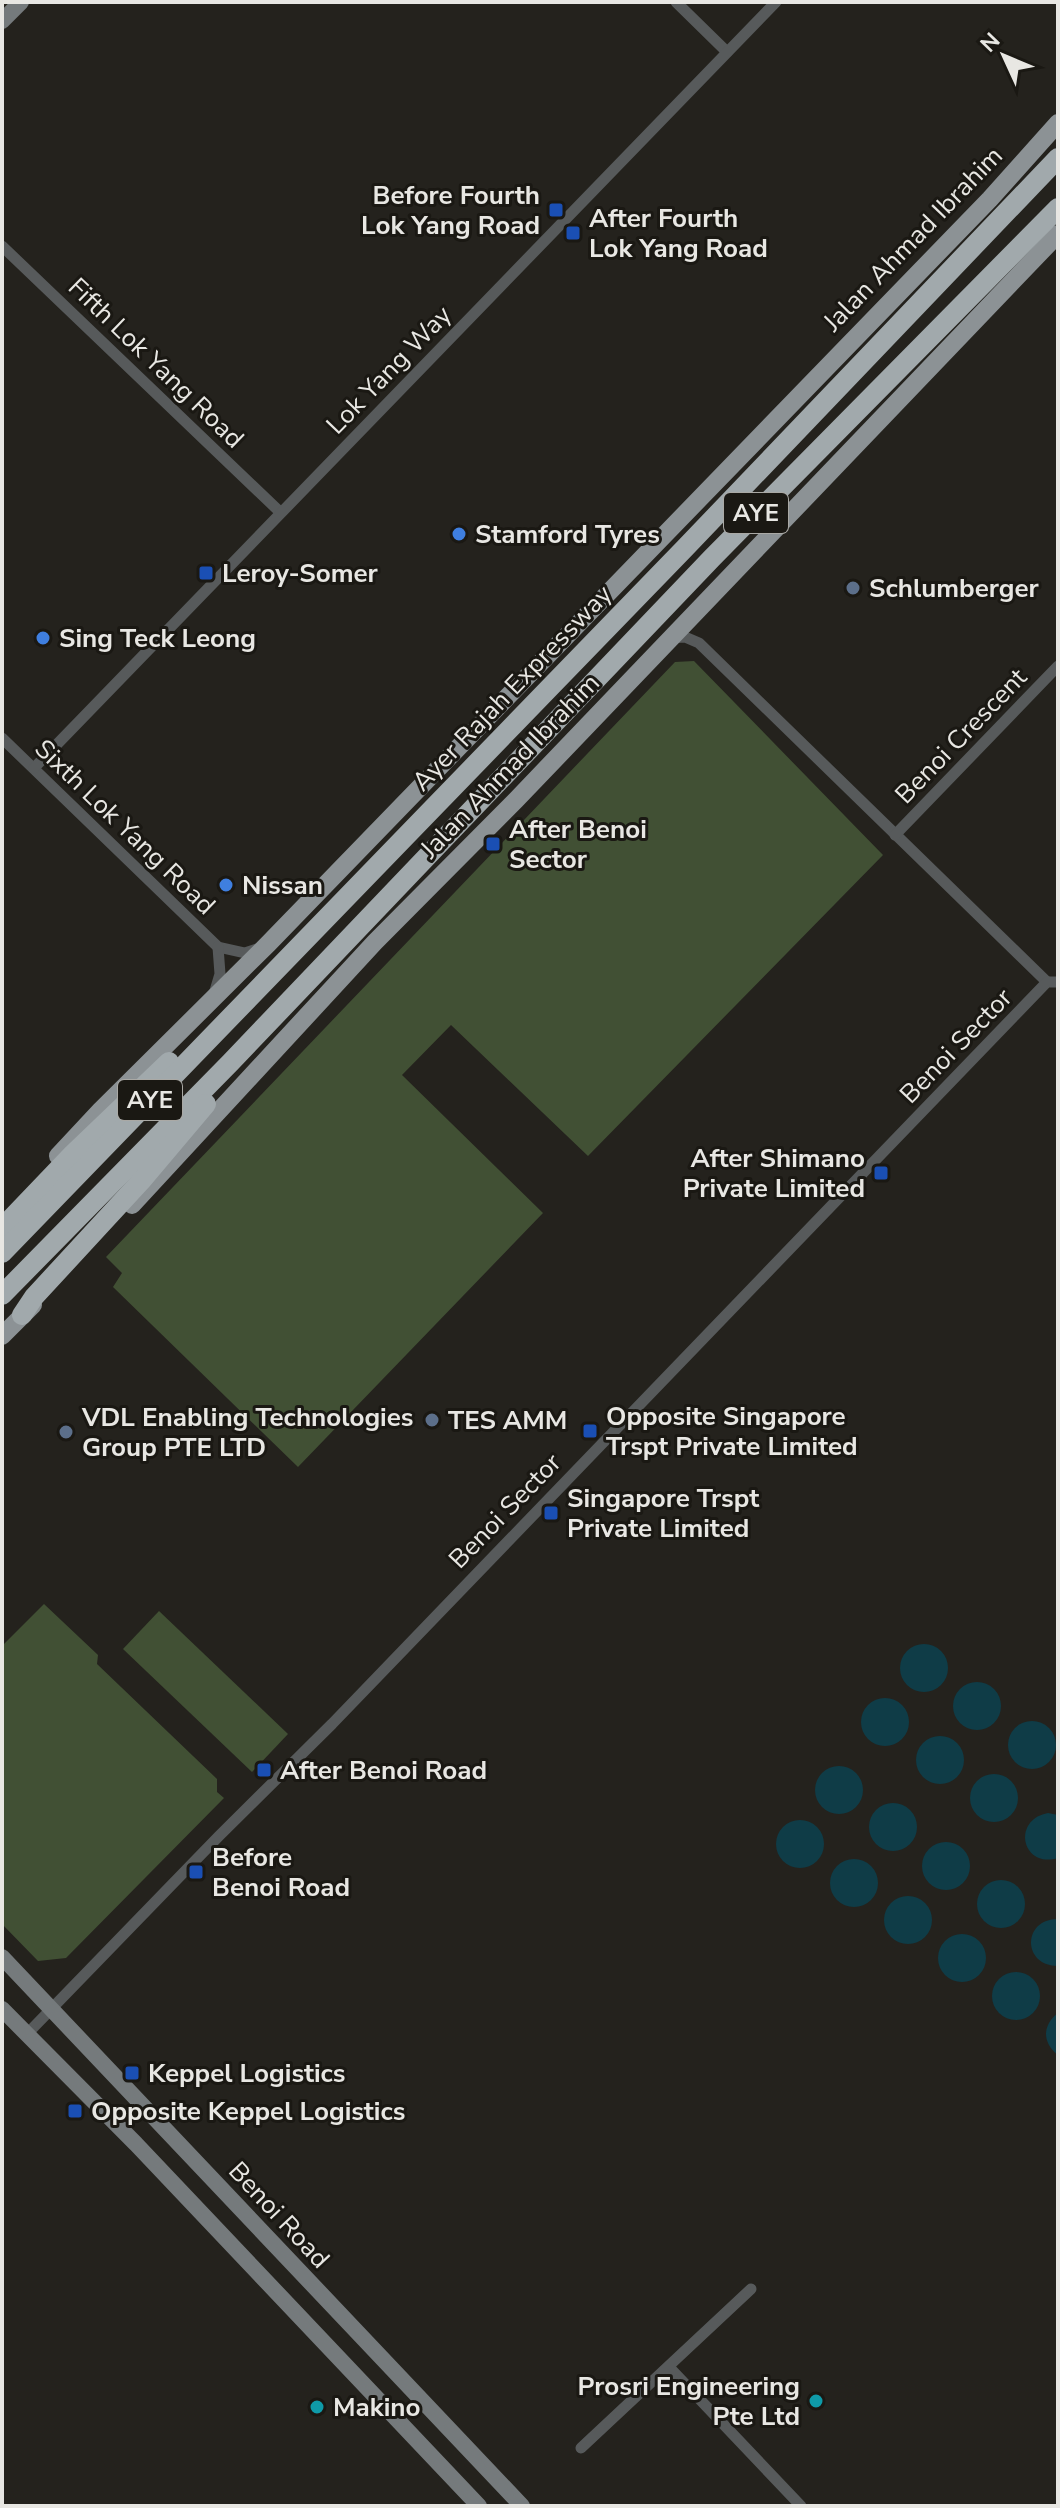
<svg xmlns="http://www.w3.org/2000/svg" width="1060" height="2508" viewBox="0 0 1060 2508" font-family="'Nunito Sans',sans-serif">
<rect width="100%" height="100%" fill="#24221d"/>
<g fill="#415034">
<polygon points="694,661 883,855 588,1156 451,1025 402,1075 543,1213 298,1467 113,1287 122,1273 106,1257 675,662"/>
<polygon points="44,1604 98,1655 97,1664 217,1779 217,1792 224,1798 66,1958 38,1961 2,1924 2,1646"/>
<polygon points="159,1611 288,1734 252,1772 123,1649"/>
</g>
<g fill="#0f3c47">
<circle cx="924" cy="1668" r="24"/>
<circle cx="977" cy="1706" r="24"/>
<circle cx="885" cy="1722" r="24"/>
<circle cx="1032" cy="1745" r="24"/>
<circle cx="940" cy="1760" r="24"/>
<circle cx="839" cy="1790" r="24"/>
<circle cx="994" cy="1798" r="24"/>
<circle cx="893" cy="1827" r="24"/>
<path d="M 1048,1813 L 1058,1815 L 1058,1858 C 1022,1869 1011,1820 1048,1813 Z"/>
<circle cx="800" cy="1844" r="24"/>
<circle cx="946" cy="1866" r="24"/>
<circle cx="854" cy="1883" r="24"/>
<circle cx="1001" cy="1904" r="24"/>
<circle cx="908" cy="1920" r="24"/>
<path d="M 1058,1919 L 1058,1966 C 1022,1966 1022,1919 1058,1919 Z"/>
<circle cx="962" cy="1958" r="24"/>
<circle cx="1016" cy="1996" r="24"/>
<path d="M 1058,2013 L 1058,2055 C 1042,2043 1042,2025 1058,2013 Z"/>
</g>
<g fill="none" stroke-linecap="round" stroke-linejoin="round">
<g stroke="#575a5b" stroke-width="11">
<polyline points="676,2 727,52"/>
<polyline points="2,246 280,512"/>
<polyline points="669,638 685,637 699,643 1047,982"/>
<polyline points="2,738 218,947 245,953 260,948"/>
<polyline points="34,768 776,2"/>
<polyline points="895,835 1058,666"/>
<polyline points="214,994 220,974 218,947"/>
<polyline points="27,2034 219,1836 332,1724 1047,982 1058,982"/>
<polyline points="669,2367 801,2506"/>
<polyline points="581,2448 751,2289"/>
</g>
<g stroke="#757a7c" stroke-width="16">
<polyline points="2,21 21,2"/>
<polyline points="2,1957 522,2506"/>
<polyline points="2,2009 136,2144 479,2506"/>
</g>
<g stroke="#8c9295" stroke-width="18">
<polyline points="58,1156 100,1111 268,944 990,199 1058,123"/>
<polyline points="132,1205 375,942 516,800 1058,234"/>
<polyline points="2,1336 33,1305"/>
</g>
<g stroke="#a1a9ac" stroke-width="20">
<polyline points="2,1228 73,1154 169,1062"/>
<polyline points="2,1253 685,548 1058,158"/>
<polyline points="2,1295 230,1063 712,558 1058,208"/>
<polyline points="22,1315 34,1297 141,1181 206,1104"/>
</g>
</g>
<g fill="#1a4fb4" stroke="#1a1813" stroke-width="3">
<rect x="548" y="202" width="16" height="16" rx="4"/>
<rect x="565" y="225" width="16" height="16" rx="4"/>
<rect x="198" y="565" width="16" height="16" rx="4"/>
<rect x="485" y="836" width="16" height="16" rx="4"/>
<rect x="873" y="1165" width="16" height="16" rx="4"/>
<rect x="582" y="1423" width="16" height="16" rx="4"/>
<rect x="543" y="1505" width="16" height="16" rx="4"/>
<rect x="256" y="1762" width="16" height="16" rx="4"/>
<rect x="188" y="1864" width="16" height="16" rx="4"/>
<rect x="124" y="2065" width="16" height="16" rx="4"/>
<rect x="67" y="2103" width="16" height="16" rx="4"/>
</g>
<g fill="#3f7fe0" stroke="#1a1813" stroke-width="3">
<circle cx="459" cy="534" r="8"/>
<circle cx="43" cy="638" r="8"/>
<circle cx="226" cy="885" r="8"/>
</g>
<g fill="#5c6f8a" stroke="#1a1813" stroke-width="3">
<circle cx="853" cy="588" r="8"/>
<circle cx="432" cy="1420" r="8"/>
<circle cx="66" cy="1432" r="8"/>
</g>
<g fill="#0f9aa8" stroke="#1a1813" stroke-width="3">
<circle cx="816" cy="2401" r="8"/>
<circle cx="317" cy="2407" r="8"/>
</g>
<g text-anchor="middle" dominant-baseline="central" stroke-width="6" stroke-linejoin="round" paint-order="stroke">
<g fill="#1a1813" stroke="#aaa9a5" stroke-width="2">
<rect x="724" y="493" width="64" height="40" rx="6"/>
<rect x="118" y="1080" width="64" height="40" rx="6"/>
</g>
<g font-size="24" font-weight="bold" fill="#e8e7e3">
<text x="756" y="513">AYE</text>
<text x="150" y="1100">AYE</text>
</g>
<g font-size="26" font-weight="bold" fill="#e8e7e3" stroke="#1a1813" text-anchor="start">
<text x="540" y="195" text-anchor="end">Before Fourth<tspan x="540" dy="30">Lok Yang Road</tspan></text>
<text x="589" y="218">After Fourth<tspan x="589" dy="30">Lok Yang Road</tspan></text>
<text x="475" y="534">Stamford Tyres</text>
<text x="222" y="573">Leroy-Somer</text>
<text x="869" y="588">Schlumberger</text>
<text x="59" y="638">Sing Teck Leong</text>
<text x="509" y="829">After Benoi<tspan x="509" dy="30">Sector</tspan></text>
<text x="242" y="885">Nissan</text>
<text x="865" y="1158" text-anchor="end">After Shimano<tspan x="865" dy="30">Private Limited</tspan></text>
<text x="606" y="1416">Opposite Singapore<tspan x="606" dy="30">Trspt Private Limited</tspan></text>
<text x="82" y="1417">VDL Enabling Technologies<tspan x="82" dy="30">Group PTE LTD</tspan></text>
<text x="448" y="1420">TES AMM</text>
<text x="567" y="1498">Singapore Trspt<tspan x="567" dy="30">Private Limited</tspan></text>
<text x="280" y="1770">After Benoi Road</text>
<text x="212" y="1857">Before<tspan x="212" dy="30">Benoi Road</tspan></text>
<text x="148" y="2073">Keppel Logistics</text>
<text x="91" y="2111">Opposite Keppel Logistics</text>
<text x="800" y="2386" text-anchor="end">Prosri Engineering<tspan x="800" dy="30">Pte Ltd</tspan></text>
<text x="333" y="2407">Makino</text>
</g>
<g font-size="26" fill="#e8e7e3" stroke="#1a1813">
<text transform="translate(913 239) rotate(-46)">Jalan Ahmad Ibrahim</text>
<text transform="translate(156 363) rotate(44)">Fifth Lok Yang Road</text>
<text transform="translate(389 370) rotate(-46)">Lok Yang Way</text>
<text transform="translate(512 688) rotate(-46)">Ayer Rajah Expressway</text>
<text transform="translate(961 736) rotate(-46)">Benoi Crescent</text>
<text transform="translate(510 766) rotate(-46)">Jalan Ahmad Ibrahim</text>
<text transform="translate(125 827) rotate(44)">Sixth Lok Yang Road</text>
<text transform="translate(956 1046) rotate(-46)">Benoi Sector</text>
<text transform="translate(505 1511) rotate(-46)">Benoi Sector</text>
<text transform="translate(279 2215) rotate(47)">Benoi Road</text>
</g>
</g>
<rect width="1060" height="2508" fill="none" stroke="#e8e7e3" stroke-width="8"/>
<g transform="translate(1004 56) rotate(314)" stroke="#1a1813" stroke-width="6" paint-order="stroke">
<path d="M0-6L14 30L0 20L-14 30Z" fill="#e8e7e3"/>
<text y="-12" font-size="22" font-weight="bold" text-anchor="middle" fill="#e8e7e3">N</text>
</g>
</svg>
